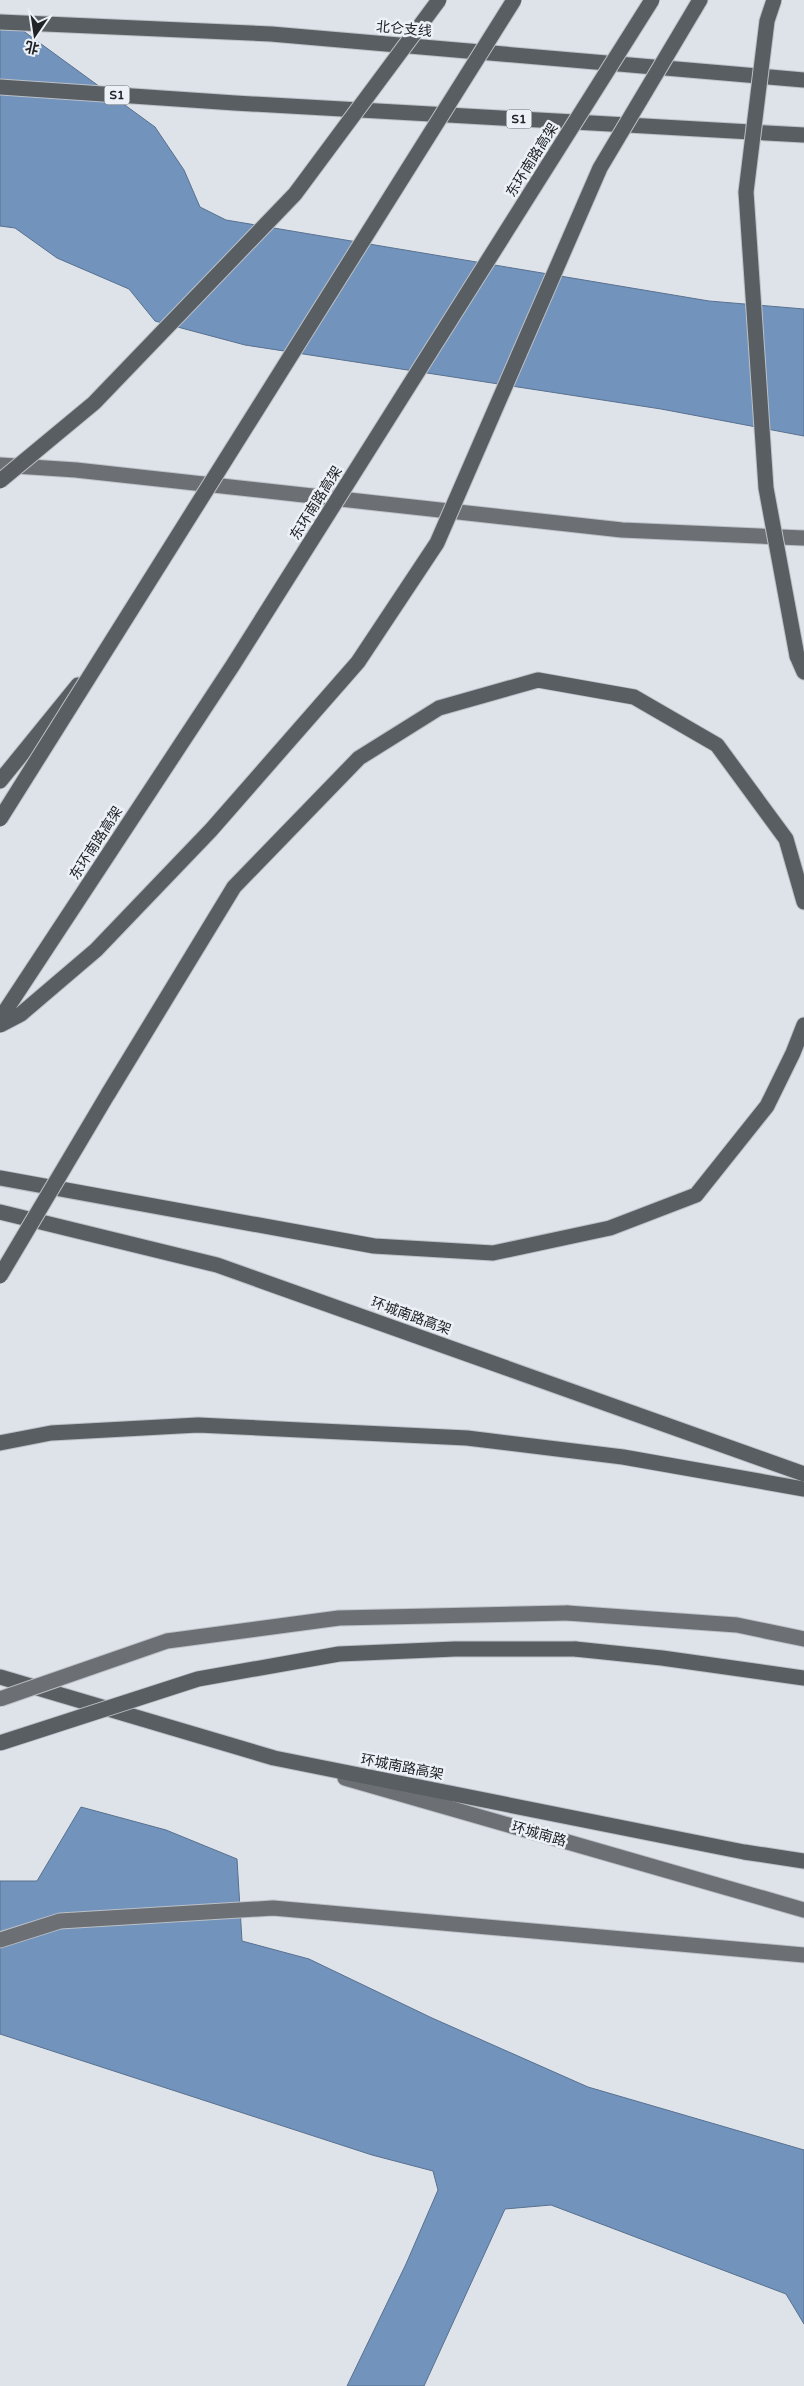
<svg xmlns="http://www.w3.org/2000/svg" width="804" height="2386" viewBox="0 0 804 2386" font-family="'Varela Round','Noto Sans SC',sans-serif">
<rect width="100%" height="100%" fill="#dee3ea"/>
<g fill="#7193bc" stroke="#59718f">
<polygon points="0,14 155,127 184,170 200,207 226,220 709,301 804,309 804,436 661,409 245,345 155,321 129,289 57,258 15,228 0,226"/>
<polygon points="81,1807 166,1830 237,1859 242,1941 309,1959 432,2018 588,2087 804,2150 804,2324 786,2294 551,2205 505,2209 424,2386 347,2386 406,2264 438,2190 433,2171 372,2155 0,2034 0,1881 37,1881"/>
</g>
<g fill="none" stroke-linecap="round" stroke-linejoin="round">
<defs>
<g id="major">
<polyline points="0,465 76,470 622,530 804,538"/>
<polyline points="567,1613 737,1625 804,1639"/>
<polyline points="345,1778 804,1910"/>
<polyline points="0,1940 60,1921 273,1908 804,1955"/>
</g>
<g id="highway">
<polyline points="694,10 700,0"/>
<polyline points="0,22 271,34 804,80"/>
<polyline points="0,87 235,103 804,135"/>
<polyline points="797,656 804,672"/>
<polyline points="0,781 78,685"/>
<polyline points="108,1094 234,887 359,758 439,708 538,680 634,697 717,745 786,839 804,902"/>
<polyline points="0,1178 374,1246 493,1253 610,1228 696,1195 767,1106 793,1053 804,1025"/>
<polyline points="0,1212 217,1265 804,1474"/>
<polyline points="0,1443 51,1433 198,1425 467,1438 623,1457 804,1489"/>
<polyline points="575,1649 662,1658 804,1678"/>
<polyline points="0,1677 274,1758 744,1852 804,1861"/>
</g>
</defs>
<use href="#major" stroke="#bcc0c7" stroke-width="17"/>
<use href="#highway" stroke="#bcc0c7" stroke-width="17"/>
<use href="#major" stroke="#6c7075" stroke-width="15"/>
<use href="#highway" stroke="#595e63" stroke-width="15"/>
<defs>
<polyline id="major-bridge" points="0,1699 167,1641 339,1618 567,1613"/>
<g id="highway-bridge">
<polyline points="774,0 767,21 746,192 766,488 797,656"/>
<polyline points="0,481 94,403 295,194 439,0"/>
<polyline points="0,819 514,0"/>
<polyline points="0,1019 233,665 652,0"/>
<polyline points="0,1025 21,1014 96,950 211,830 358,662 437,543 600,168 694,10"/>
<polyline points="0,1276 108,1094"/>
<polyline points="0,1743 198,1679 339,1654 455,1649 575,1649"/>
</g>
</defs>
<use href="#major-bridge" stroke="#bcc0c7" stroke-width="17" stroke-linecap="butt"/>
<use href="#highway-bridge" stroke="#bcc0c7" stroke-width="17" stroke-linecap="butt"/>
<use href="#major-bridge" stroke="#6c7075" stroke-width="15"/>
<use href="#highway-bridge" stroke="#595e63" stroke-width="15"/>
</g>
<g text-anchor="middle" dominant-baseline="central" stroke-width="5" stroke-linejoin="round" paint-order="stroke">
<g fill="#ebf1f7" stroke="#5e6165" stroke-width="1">
<rect x="104.5" y="85.5" width="25" height="19" rx="4"/>
<rect x="506.5" y="109.5" width="25" height="19" rx="4"/>
</g>
<g font-size="12" font-weight="bold" fill="#212326">
<text x="117" y="95">S1</text>
<text x="519" y="119">S1</text>
</g>
<g font-size="14" fill="#212326" stroke="#ebf1f7">
<text transform="translate(404 29) rotate(5)">北仑支线</text>
<text transform="translate(532 160) rotate(-58)">东环南路高架</text>
<text transform="translate(316 503) rotate(-58)">东环南路高架</text>
<text transform="translate(96 843) rotate(-57)">东环南路高架</text>
<text transform="translate(411 1316) rotate(20)">环城南路高架</text>
<text transform="translate(402 1767) rotate(11)">环城南路高架</text>
<text transform="translate(539 1834) rotate(16)">环城南路</text>
</g>
</g>
<g transform="translate(35 35) rotate(193)" stroke="#ebf1f7" stroke-width="4" paint-order="stroke">
<path d="M0-4L9 19L0 12L-9 19Z" fill="#212326"/>
<text y="-8" font-size="14" font-weight="bold" text-anchor="middle" fill="#212326">北</text>
</g>
</svg>
